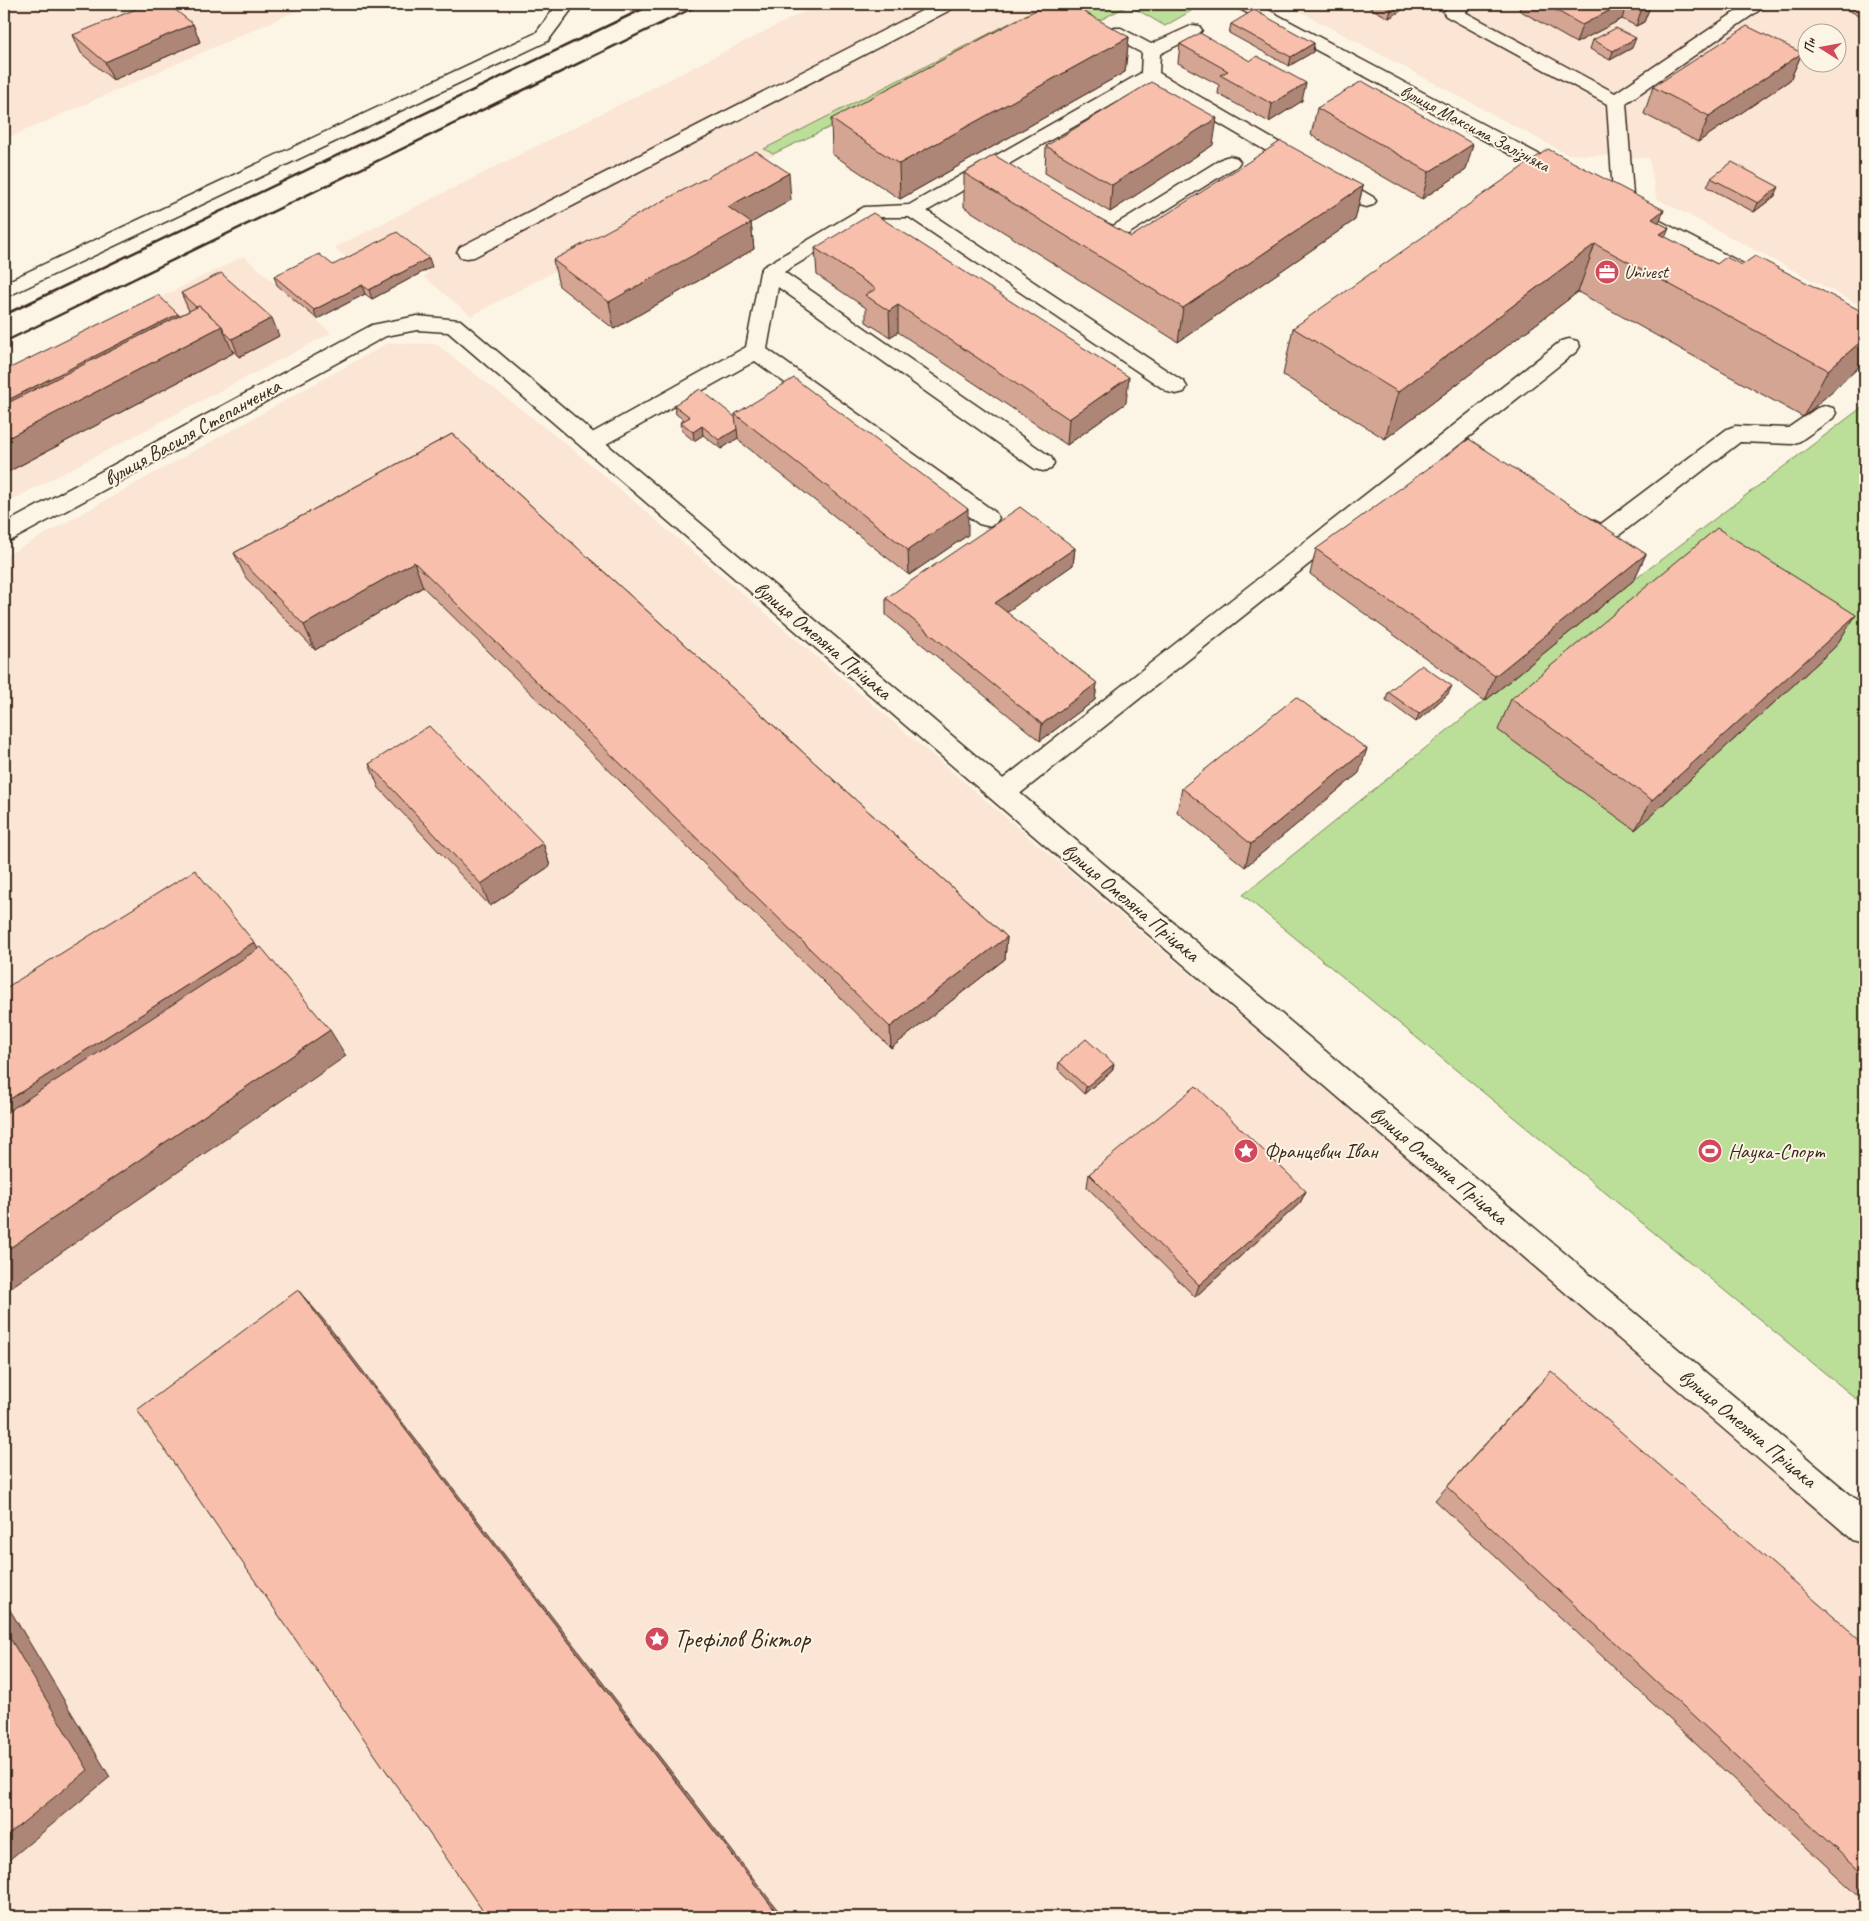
<svg xmlns="http://www.w3.org/2000/svg" width="1869" height="1921" viewBox="0 0 1869 1921" font-family="Caveat,sans-serif">
<rect width="100%" height="100%" fill="#fcf5e5"/>
<filter id="ink" filterUnits="userSpaceOnUse"><feTurbulence type="fractalNoise" baseFrequency=".02" numOctaves="2"/><feDisplacementMap in="SourceGraphic" scale="10" xChannelSelector="R" yChannelSelector="G"/><feConvolveMatrix kernelMatrix="1 2 1 2 8 2 1 2 1" color-interpolation-filters="sRGB"/></filter>
<g filter="url(#ink)">
<g fill="#fbe5d4" fill-rule="evenodd">
<polygon points="4,4 312,4 4,140"/>
<polygon points="819,4 1057,4 471,316 424,277 432,267 352,262 334,248"/>
<path d="M 1286,4 L 1865,4 L 1865,308 L 1656,198 L 1649,158 L 1567,154 ZM 1806,32 L 1836,32 L 1836,62 L 1806,62 Z"/>
<polygon points="244,256 331,333 4,504 4,375"/>
<polygon points="388,343 436,344 570,447 1865,1548 1865,1917 4,1917 4,557"/>
</g>
<g fill="#bbde98" stroke="#7b845b">
<polygon points="1047,4 1203,4 1165,26 1129,5 1085,28 1064,17 773,154 764,149"/>
<polygon points="1865,405 1865,1406 1243,895 1634,580"/>
</g>
<g fill="none" stroke-linecap="round" stroke-linejoin="round">
<defs>
<g id="lane">
<polygon points="554,4 572,4 571,10 548,41 4,298 4,283 536,33 553,10"/>
<polygon points="935,4 957,4 954,8 474,257 467,258 460,257 457,252 460,247"/>
<polygon points="1453,4 1475,4 1465,12 1615,93 1747,4 1768,4 1626,103 1634,208 1631,212 1624,214 1617,212 1614,208 1607,104 1446,16 1443,12"/>
<polygon points="1193,25 1199,26 1202,30 1199,34 1160,54 1159,73 1373,197 1376,201 1373,205 1366,207 1359,205 1150,83 927,211 1184,382 1187,387 1184,392 1176,394 1168,392 909,217 875,217 784,272 1051,457 1054,463 1051,469 1043,471 1035,469 778,287 767,349 995,512 999,518 995,524 987,526 979,524 755,361 599,448 591,451 583,448 580,443 583,438 746,347 760,272 763,267 864,207 909,205 1141,73 1142,53 1109,36 1106,32 1109,28 1121,28 1151,44"/>
<path d="M 1230,156 L 1237,158 L 1240,162 L 1237,166 L 1120,239 C 1107,243 1086,232 1079,221 L 1082,217 L 1089,215 L 1113,226 L 1223,158 Z"/>
<polygon points="1569,339 1577,341 1580,346 1577,351 1012,800 1003,803 994,800 990,793 994,786 1561,341"/>
<path d="M 1825,406 L 1833,408 L 1836,413 L 1833,418 L 1800,441 L 1792,444 L 1740,442 L 1610,542 C 1595,546 1575,534 1567,521 L 1571,515 L 1579,513 L 1601,524 L 1727,429 L 1735,426 L 1788,428 L 1817,408 Z"/>
</g>
<g id="street">
<polygon points="1235,4 1257,4 1574,173 1577,177 1574,181 1567,183 1560,181 1238,8"/>
<polygon points="1635,208 1761,273 1764,278 1761,283 1754,285 1747,283 1628,218 1625,214 1628,210"/>
</g>
<polygon id="secondary" points="417,316 460,320 1865,1507 1865,1544 1853,1540 448,332 417,330 386,336 12,540 4,542 4,524 372,325"/>
</defs>
<use href="#lane" stroke="#3b2a1e" stroke-width="3"/>
<use href="#street" stroke="#3b2a1e" stroke-width="3"/>
<use href="#secondary" stroke="#3b2a1e" stroke-width="3"/>
<use href="#lane" fill="#fcf5e5" fill-rule="evenodd"/>
<use href="#street" fill="#fcf5e5" fill-rule="evenodd"/>
<use href="#secondary" fill="#fcf5e5" fill-rule="evenodd"/>
<g stroke="#3b2a1e" stroke-width="2.5">
<polyline points="4,315 653,4"/>
<polyline points="4,342 701,4"/>
</g>
</g>
<g fill="#d5a594" stroke="#3b2a1e">
<polygon points="1363,4 1412,4 1389,18"/>
<polygon points="1521,4 1651,4 1644,22 1636,26 1622,19 1576,43 1519,10"/>
<polygon points="1834,4 1865,4 1865,18"/>
<polygon points="193,24 200,42 113,80 81,53 73,35"/>
<polygon points="1231,24 1314,43 1313,52 1289,66 1229,33"/>
<polygon points="1129,37 1125,72 900,199 832,154 831,119"/>
<polygon points="1593,40 1632,48 1610,60 1590,49"/>
<polygon points="1180,44 1302,101 1269,122 1218,94 1219,85 1178,63"/>
<polygon points="1802,53 1790,80 1698,142 1644,114 1653,87"/>
<polygon points="1317,108 1466,170 1422,199 1311,135"/>
<polygon points="1213,145 1110,212 1045,173 1046,146"/>
<polygon points="964,173 1131,237 1363,186 1355,220 1178,342 964,207"/>
<polygon points="1711,178 1775,196 1754,212 1707,187"/>
<polygon points="791,200 751,223 754,249 614,329 559,286 553,260"/>
<polygon points="1664,210 1659,223 1669,228 1665,237 1717,264 1742,265 1865,313 1865,354 1857,369 1803,417 1578,292 1385,439 1283,375 1293,328"/>
<polygon points="815,248 1126,403 1067,445 898,332 890,337 866,322 866,308 817,275"/>
<polygon points="432,267 372,299 365,294 317,319 277,285 274,276"/>
<polygon points="1865,275 1865,285 1861,283"/>
<polygon points="181,293 279,336 239,357 232,350 233,353 4,474 179,316 189,311"/>
<polygon points="674,405 735,417 735,414 968,535 909,575 738,440 738,438 721,449 703,435 694,441 682,431 681,422 684,420 676,414"/>
<polygon points="452,434 1007,937 1005,959 891,1048 423,587 315,650 246,578 234,553"/>
<polygon points="1075,548 1073,565 1006,612 1097,683 1095,700 1040,741 886,615 886,598"/>
<polygon points="1316,549 1646,554 1634,580 1485,701 1310,574"/>
<polygon points="1856,615 1835,647 1635,830 1498,730 1511,699"/>
<polygon points="1388,692 1448,694 1416,722 1386,700"/>
<polygon points="369,764 543,843 550,866 490,906 379,788"/>
<polygon points="1359,773 1245,867 1177,812 1182,788"/>
<polygon points="1059,1062 1114,1064 1112,1071 1084,1094 1058,1069"/>
<polygon points="1089,1174 1306,1191 1300,1203 1195,1297 1087,1187"/>
<polygon points="1537,1386 1865,1644 1865,1902 1435,1500"/>
</g>
<g fill="#ae8678" stroke="#3b2a1e">
<polygon points="1392,4 1412,4 1389,18"/>
<polygon points="1622,4 1627,4 1622,19 1576,43 1582,25"/>
<polygon points="1651,4 1644,22 1636,26 1642,8"/>
<polygon points="193,24 200,42 113,80 105,62"/>
<polygon points="1129,37 1125,72 900,199 899,164"/>
<polygon points="1636,38 1632,48 1610,60 1613,51"/>
<polygon points="1314,43 1313,52 1289,66 1291,57"/>
<polygon points="1802,53 1790,80 1698,142 1709,116"/>
<polygon points="1306,83 1302,101 1269,122 1272,104"/>
<polygon points="1217,118 1213,145 1110,212 1112,185"/>
<polygon points="1473,144 1466,170 1422,199 1429,172"/>
<polygon points="789,173 791,200 751,223 754,249 614,329 609,302 728,207"/>
<polygon points="1363,186 1355,220 1178,342 1183,308"/>
<polygon points="1779,187 1775,196 1754,212 1758,203"/>
<polygon points="1664,210 1645,257 1634,266 1652,219"/>
<polygon points="1669,228 1650,274 1660,234"/>
<polygon points="1595,244 1578,292 1385,439 1398,392"/>
<polygon points="429,258 432,267 372,299 369,290"/>
<polygon points="362,285 365,294 317,319 314,310"/>
<polygon points="898,305 898,332 890,337 889,311"/>
<polygon points="178,314 182,323 4,413 4,402"/>
<polygon points="272,318 279,336 239,357 232,339"/>
<polygon points="222,326 233,353 4,474 4,440"/>
<polygon points="1865,338 1865,354 1857,369 1803,417 1828,370"/>
<polygon points="1129,377 1126,403 1067,445 1069,419"/>
<polygon points="702,426 703,435 694,441 693,432"/>
<polygon points="737,429 738,438 721,449 719,440"/>
<polygon points="968,509 968,535 909,575 908,550"/>
<polygon points="1075,548 1073,565 994,621 995,603"/>
<polygon points="1646,554 1634,580 1485,701 1495,676"/>
<polygon points="414,562 423,587 315,650 304,625"/>
<polygon points="1856,615 1835,647 1635,830 1652,800"/>
<polygon points="1097,683 1095,700 1040,741 1042,724"/>
<polygon points="1452,686 1448,694 1416,722 1419,714"/>
<polygon points="1367,749 1359,773 1245,867 1251,844"/>
<polygon points="543,843 550,866 490,906 481,884"/>
<polygon points="1007,937 1005,959 891,1048 890,1027"/>
<polygon points="254,942 271,970 4,1145 4,1103"/>
<polygon points="330,1030 346,1056 4,1292 4,1252"/>
<polygon points="1114,1064 1112,1071 1084,1094 1086,1087"/>
<polygon points="1306,1191 1300,1203 1195,1297 1199,1285"/>
<polygon points="298,1290 323,1319 783,1917 780,1917"/>
<polygon points="4,1600 110,1777 4,1864"/>
</g>
<g fill="#f8c0ac" stroke="#3b2a1e">
<polygon points="148,4 168,4 193,24 105,62 73,35"/>
<polygon points="1047,4 1070,4 1129,37 899,164 831,119"/>
<polygon points="1545,4 1622,4 1582,25"/>
<polygon points="1634,4 1651,4 1642,8"/>
<polygon points="1254,10 1314,43 1291,57 1231,24"/>
<polygon points="1747,26 1802,53 1709,116 1653,87"/>
<polygon points="1616,28 1636,38 1613,51 1593,40"/>
<polygon points="1200,33 1250,61 1257,56 1306,83 1272,104 1220,75 1228,71 1180,44"/>
<polygon points="1362,81 1473,144 1429,172 1317,108"/>
<polygon points="1151,82 1217,118 1112,185 1046,146"/>
<polygon points="1281,141 1363,186 1183,308 964,173 994,155 1131,237"/>
<polygon points="1548,149 1664,210 1652,219 1669,228 1660,234 1717,264 1726,257 1742,265 1755,256 1865,313 1865,338 1828,370 1595,244 1398,392 1293,328"/>
<polygon points="756,151 789,173 728,207 751,223 609,302 553,260"/>
<polygon points="1732,162 1779,187 1758,203 1711,178"/>
<polygon points="873,213 1129,377 1069,419 898,305 889,311 865,295 876,289 815,248"/>
<polygon points="397,232 429,258 369,290 362,285 314,310 274,276 319,254 333,265"/>
<polygon points="221,273 272,318 232,339 225,332 222,326 199,306 196,307 181,293"/>
<polygon points="158,295 178,314 4,402 4,371"/>
<polygon points="199,306 222,326 4,440 4,405"/>
<polygon points="794,378 968,509 908,550 735,414"/>
<polygon points="700,389 735,417 737,429 719,440 702,426 693,432 681,422 690,417 674,405"/>
<polygon points="452,434 1007,937 890,1027 414,562 304,625 234,553"/>
<polygon points="1469,439 1646,554 1495,676 1316,549"/>
<polygon points="1020,507 1075,548 995,603 1097,683 1042,724 886,598"/>
<polygon points="1717,528 1856,615 1652,800 1511,699"/>
<polygon points="1421,665 1452,686 1419,714 1388,692"/>
<polygon points="1296,697 1367,749 1251,844 1182,788"/>
<polygon points="429,726 543,843 481,884 369,764"/>
<polygon points="195,870 254,942 4,1103 4,989"/>
<polygon points="261,947 330,1030 4,1252 4,1114"/>
<polygon points="1086,1039 1114,1064 1086,1087 1059,1062"/>
<polygon points="1196,1086 1306,1191 1199,1285 1089,1174"/>
<polygon points="298,1290 780,1917 487,1917 137,1410"/>
<polygon points="1551,1371 1865,1644 1865,1875 1447,1487"/>
<polygon points="4,1628 88,1770 4,1838"/>
</g>
</g>
<defs>
<symbol id="office-disc" viewBox="-11 -11 22 22"><circle r="9.5" fill="#d1495b" stroke="#fcf5e5"/><path d="M-6-3h4V-5.5h4V-3h4V5H-6ZM-1-4.5V-3h2v-1.5ZM-6 0V1H6V0Z" fill="#fff"/></symbol>
<symbol id="sight-disc" viewBox="-11 -11 22 22"><circle r="9.5" fill="#d1495b" stroke="#fcf5e5"/><path d="M0-6L1.8-2.2L6-1.7L2.9 1.2L3.7 5.4L0 3.3L-3.7 5.4L-2.9 1.2L-6-1.7L-1.8-2.2Z" fill="#fff"/></symbol>
<symbol id="stadium-disc" viewBox="-11 -11 22 22"><circle r="9.5" fill="#d1495b" stroke="#fcf5e5"/><path d="M0-5a6.5 5 0 1 0 0 10a6.5 5 0 1 0 0-10ZM-3.5-1.8h7v3.6h-7Z" fill="#fff"/></symbol>
</defs>
<g fill-rule="evenodd">
<use href="#office-disc" x="1593" y="258" width="28" height="28"/>
<use href="#sight-disc" x="1232" y="1137" width="28" height="28"/>
<use href="#stadium-disc" x="1696" y="1137" width="28" height="28"/>
<use href="#sight-disc" x="643" y="1625" width="28" height="28"/>
</g>
<g text-anchor="middle" dominant-baseline="central" stroke-width="4" stroke-linejoin="round" paint-order="stroke">
<g font-size="18" fill="#3b2a1e" stroke="#fcf5e5">
<text transform="translate(1475 128) rotate(28)">вулиця Максима Залізняка</text>
</g>
<g font-size="18" fill="#3b2a1e" stroke="#fcf5e5" text-anchor="start">
<text x="1624" y="272">Univest</text>
</g>
<g font-size="21" fill="#3b2a1e" stroke="#fcf5e5">
<text transform="translate(192 432) rotate(-29)">вулиця Василя Степанченка</text>
<text transform="translate(823 640) rotate(40)">вулиця Омеляна Пріцака</text>
<text transform="translate(1131 902) rotate(40)">вулиця Омеляна Пріцака</text>
<text transform="translate(1439 1165) rotate(40)">вулиця Омеляна Пріцака</text>
<text transform="translate(1748 1428) rotate(40)">вулиця Омеляна Пріцака</text>
</g>
<g font-size="21" fill="#3b2a1e" stroke="#fcf5e5" text-anchor="start">
<text x="1264" y="1151">Францевич Іван</text>
<text x="1728" y="1151">Наука-Спорт</text>
</g>
<g font-size="25" fill="#3b2a1e" stroke="#fcf5e5" text-anchor="start">
<text x="674" y="1639">Трефілов Віктор</text>
</g>
</g>
<rect width="1869" height="1921" fill="none" stroke="#fcf5e5" stroke-width="20"/>
<rect x="10" y="10" width="1849" height="1901" fill="none" stroke="#3b2a1e" stroke-width="2" filter="url(#ink)"/>
<g transform="translate(1822 48) rotate(281)"><circle r="24" fill="#fcf5e5" stroke="#afa495"/>
<path d="M0-4L9 19L0 12L-9 19Z" fill="#d1495b"/>
<text y="-8" font-size="14" font-weight="bold" text-anchor="middle" fill="#3b2a1e">Пн</text>
</g>
</svg>
